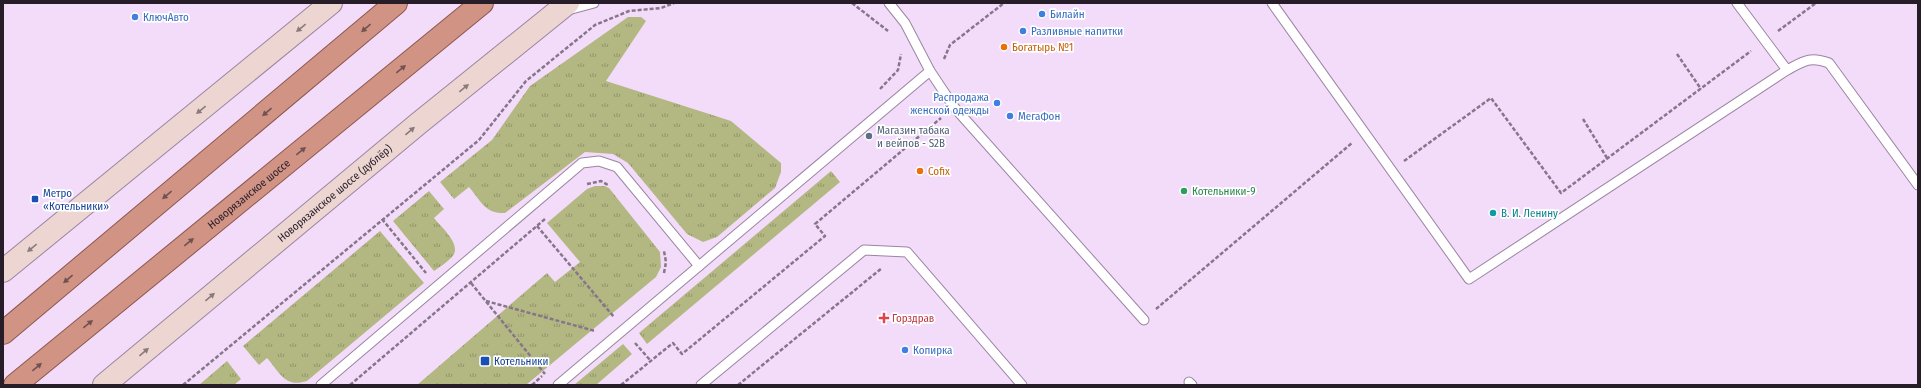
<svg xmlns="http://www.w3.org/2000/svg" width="1921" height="388" viewBox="0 0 1921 388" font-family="'Fira Sans Condensed',sans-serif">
<defs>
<pattern id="grass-tufts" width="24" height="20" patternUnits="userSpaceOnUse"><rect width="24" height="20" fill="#b3b882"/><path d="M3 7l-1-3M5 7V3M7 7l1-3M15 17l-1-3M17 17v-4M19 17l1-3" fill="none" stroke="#91956a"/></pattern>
</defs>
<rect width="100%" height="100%" fill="#f3dcfa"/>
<g fill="url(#grass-tufts)">
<path d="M 628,17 L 641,17 L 646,21 L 606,81 L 731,121 L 781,163 L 781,172 L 775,188 L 717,237 L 703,242 L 687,234 L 628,163 L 613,154 L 585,152 L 505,213 C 485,214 481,201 469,187 L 454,199 L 440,182 L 492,140 L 530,86 Z"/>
<polygon points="831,171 840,182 647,344 639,333"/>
<polygon points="595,186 604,186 609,188 660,252 661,267 656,277 526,385 417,385 547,273 555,282 580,262 547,223 587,189"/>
<path d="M 429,191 L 444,209 L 434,218 C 441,227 463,245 452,257 C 447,262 440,267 434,271 L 393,221 Z"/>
<path d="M 380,231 L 424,283 L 307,381 C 285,388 280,373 267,358 L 259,365 L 243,346 Z"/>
<polygon points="623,344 632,354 596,385 574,385"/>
<polygon points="227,361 241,379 234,385 199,385"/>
</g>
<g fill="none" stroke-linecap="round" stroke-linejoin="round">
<defs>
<g id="service">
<polyline points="889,3 905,23 930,71 954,107 1144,320"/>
<path d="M 1272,3 L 1469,279 L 1787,70 C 1804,61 1810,56 1829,63 L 1918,185"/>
<polyline points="1737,3 1787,70"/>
<polyline points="568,10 594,3"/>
<polyline points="1189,382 1192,385"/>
<polyline points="321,385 582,163 599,161 617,167 699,266"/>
<polyline points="558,385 930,71"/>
<polyline points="701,385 864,250 907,252 1022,385"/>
</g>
<g id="secondary">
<polyline points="3,271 331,3"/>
<path id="s1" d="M 104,385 L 419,123 L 568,3"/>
</g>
<g id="trunk">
<polyline points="3,333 396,3"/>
<path id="s2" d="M 15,385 L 482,3"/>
</g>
</defs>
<use href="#service" stroke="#9a85a1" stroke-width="11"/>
<use href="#secondary" stroke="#9a85a1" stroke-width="24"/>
<use href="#trunk" stroke="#8d5850" stroke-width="24"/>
<g stroke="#86768a" stroke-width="2.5" stroke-dasharray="4 2" stroke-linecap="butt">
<polyline points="852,3 888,31"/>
<polyline points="1778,31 1816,3"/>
<polyline points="1677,54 1701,89"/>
<polyline points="944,59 950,45 1004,3"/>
<polyline points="880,89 898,70 901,54"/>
<polyline points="1583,119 1607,158"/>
<polyline points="1404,161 1491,98 1561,193 1751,51"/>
<polyline points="587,184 601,181 608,185"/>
<polyline points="382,219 426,273"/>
<polyline points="537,226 614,317"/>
<polyline points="664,273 666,262 664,251"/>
<polyline points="471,283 545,374"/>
<polyline points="486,301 595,331"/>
<polyline points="1156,309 1352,143"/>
<polyline points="635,343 650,360"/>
<polyline points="183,385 479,140 526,81 595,25 629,11 661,8 674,3"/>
<polyline points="350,385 545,219"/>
<polyline points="532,385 542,376"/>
<polyline points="621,385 673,343 682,354 825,236 815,224 941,118"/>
<polyline points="738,385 882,268"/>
</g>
<use href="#service" stroke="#fff" stroke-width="9"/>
<use href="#secondary" stroke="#edd6d1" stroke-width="22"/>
<use href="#trunk" stroke="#d09384" stroke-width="22"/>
</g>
<defs><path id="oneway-solid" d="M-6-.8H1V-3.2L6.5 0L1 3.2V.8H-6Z"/></defs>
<g fill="#8a7a7c">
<use href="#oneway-solid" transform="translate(301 28) rotate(141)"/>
<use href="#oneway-solid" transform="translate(464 88) rotate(-39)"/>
<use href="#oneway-solid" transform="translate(201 110) rotate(141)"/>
<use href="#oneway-solid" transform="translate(410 131) rotate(-40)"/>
<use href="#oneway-solid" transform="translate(32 248) rotate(141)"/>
<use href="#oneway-solid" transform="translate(210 297) rotate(-40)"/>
<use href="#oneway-solid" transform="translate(144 352) rotate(-40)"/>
</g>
<g fill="#725251">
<use href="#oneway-solid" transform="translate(366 28) rotate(140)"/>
<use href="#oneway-solid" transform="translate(401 69) rotate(-39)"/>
<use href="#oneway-solid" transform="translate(267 112) rotate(140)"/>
<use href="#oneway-solid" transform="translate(301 151) rotate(-39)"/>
<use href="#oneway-solid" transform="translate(167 195) rotate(140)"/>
<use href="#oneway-solid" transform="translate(189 242) rotate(-39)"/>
<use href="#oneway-solid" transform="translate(68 279) rotate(140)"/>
<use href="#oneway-solid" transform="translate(88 324) rotate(-39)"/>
<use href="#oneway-solid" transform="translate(37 367) rotate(-40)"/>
</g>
<g fill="#3f7fe0" stroke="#fff" stroke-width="1.5">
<circle cx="1042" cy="14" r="4"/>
<circle cx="135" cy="17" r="4"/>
<circle cx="1023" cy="31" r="4"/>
<circle cx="997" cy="103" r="4"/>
<circle cx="1010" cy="116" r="4"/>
<circle cx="905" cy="350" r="4"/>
</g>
<g fill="#e8710a" stroke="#fff" stroke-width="1.5">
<circle cx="1004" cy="47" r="4"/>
<circle cx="920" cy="171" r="4"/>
</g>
<circle fill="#5c6f8a" stroke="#fff" stroke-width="1.5" cx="869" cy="136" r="4"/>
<circle fill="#2e9e5b" stroke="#fff" stroke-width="1.5" cx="1184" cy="191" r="4"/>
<g fill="#1a4fb4" stroke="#fff" stroke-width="1.5">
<rect x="31" y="195" width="8" height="8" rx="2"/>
<rect x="480" y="356" width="10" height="10" rx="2"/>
</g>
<circle fill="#0f9aa8" stroke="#fff" stroke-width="1.5" cx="1493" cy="213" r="4"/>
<path fill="#e0444e" stroke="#fff" stroke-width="1.5" d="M882 312h4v4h4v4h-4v4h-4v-4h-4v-4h4z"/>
<g text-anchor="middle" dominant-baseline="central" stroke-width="3.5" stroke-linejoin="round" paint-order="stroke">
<g font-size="11" fill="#366cbe" stroke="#fff" text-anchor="start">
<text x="1050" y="14">Билайн</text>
<text x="143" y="17">КлючАвто</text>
<text x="1031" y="31">Разливные напитки</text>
<text x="989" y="97" text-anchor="end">Распродажа<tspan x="989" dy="13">женской одежды</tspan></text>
<text x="1018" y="116">МегаФон</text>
<text x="913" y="350">Копирка</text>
</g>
<g font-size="11" fill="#c56008" stroke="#fff" text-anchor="start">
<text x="1012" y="47">Богатырь №1</text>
<text x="928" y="171">Cofix</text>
</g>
<g font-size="11" fill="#4e5e75" stroke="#fff" text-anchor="start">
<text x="877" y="130">Магазин табака<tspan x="877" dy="13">и вейпов - S2B</tspan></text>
</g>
<g font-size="11" fill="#27864d" stroke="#fff" text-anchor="start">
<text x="1192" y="191">Котельники-9</text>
</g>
<g font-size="11" fill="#164399" stroke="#fff" text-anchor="start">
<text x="43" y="193">Метро<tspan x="43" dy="13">«Котельники»</tspan></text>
<text x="494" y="361">Котельники</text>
</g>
<g font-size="11" fill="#261d28" stroke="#fff">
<text stroke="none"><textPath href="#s1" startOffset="300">Новорязанское шоссе (дублёр)</textPath></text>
<text stroke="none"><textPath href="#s2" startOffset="302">Новорязанское шоссе</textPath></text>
</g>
<g font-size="11" fill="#0d838f" stroke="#fff" text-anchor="start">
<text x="1501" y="213">В. И. Ленину</text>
</g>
<g font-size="11" fill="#be3a42" stroke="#fff" text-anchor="start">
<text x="892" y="318">Горздрав</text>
</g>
</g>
<rect width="1921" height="388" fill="none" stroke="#261d28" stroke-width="8"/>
</svg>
